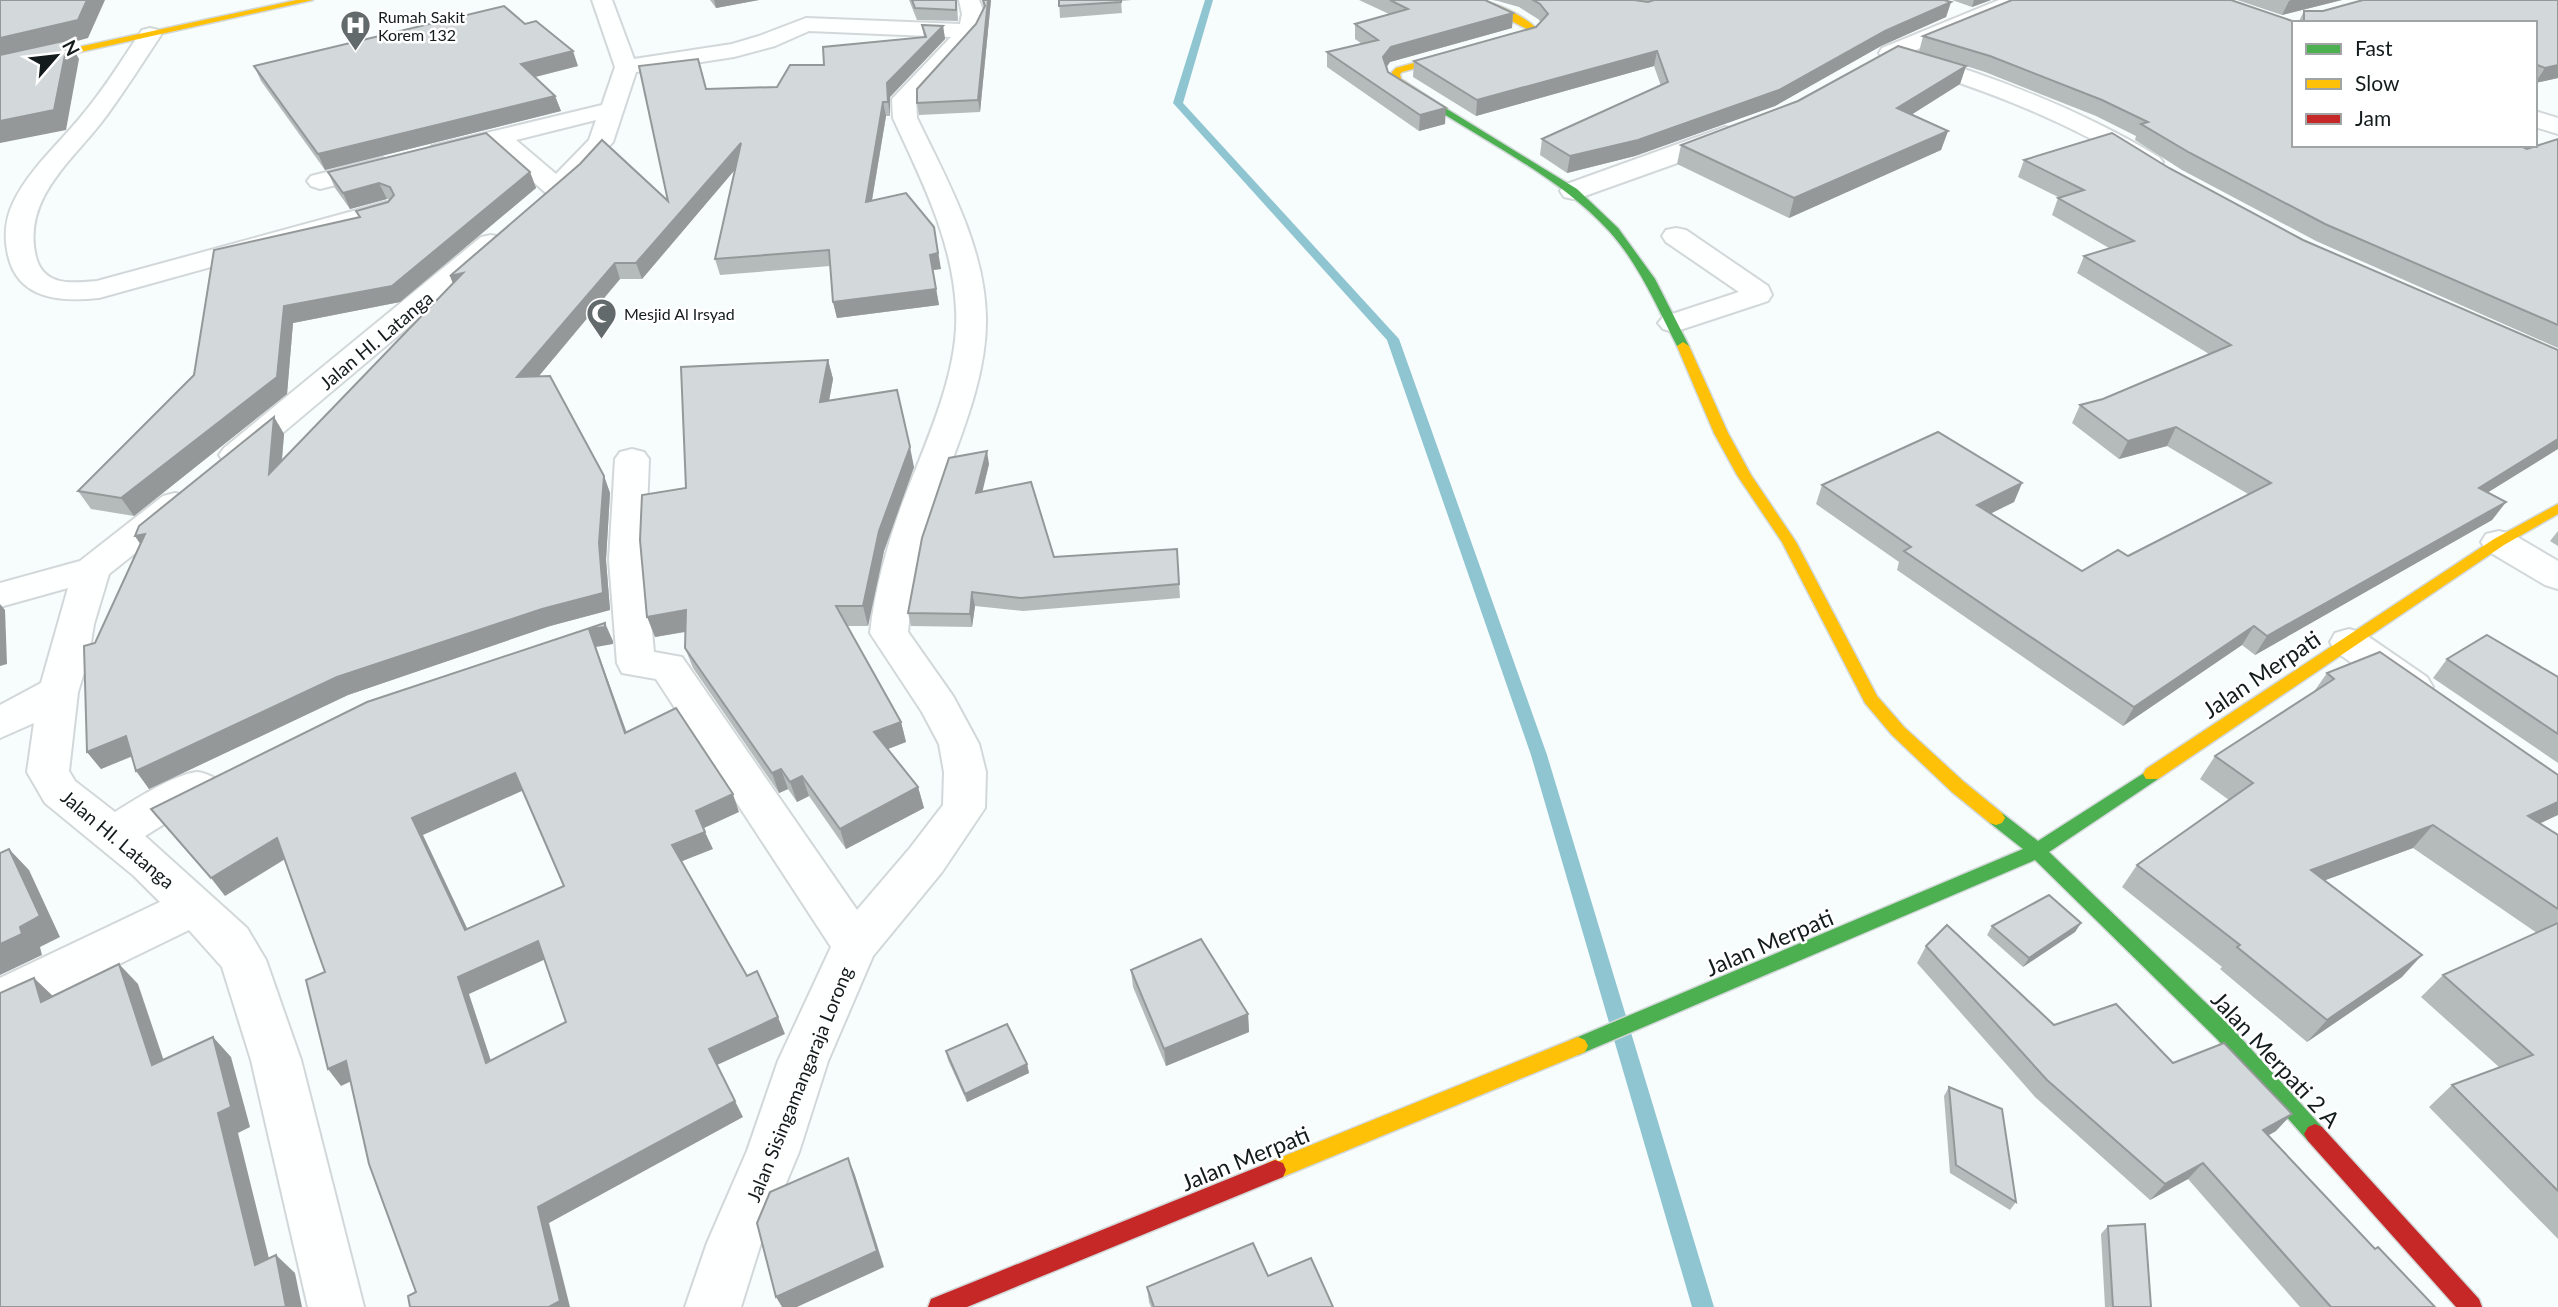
<svg xmlns="http://www.w3.org/2000/svg" width="2558" height="1307" viewBox="0 0 2558 1307" font-family="Lato,sans-serif">
<rect width="100%" height="100%" fill="#f7fcfc"/>
<g fill="none" stroke-linecap="round" stroke-linejoin="round">
<polygon fill="#8ec5d1" fill-rule="evenodd" points="1205,0 1213,0 1183,103 1399,339 1547,755 1714,1307 1692,1307 1531,755 1387,340 1173,103"/>
<defs>
<g id="street">
<path d="M 592,0 L 612,0 L 634,59 L 732,44 L 759,36 L 806,18 L 960,24 L 962,14 L 959,0 L 979,0 C 981,5 984,11 984,17 C 981,43 934,82 916,100 L 917,118 C 947,180 985,247 986,318 C 987,380 957,444 937,502 C 922,545 912,587 908,632 L 953,696 L 979,744 L 986,772 L 985,808 L 942,872 L 873,956 L 828,1061 L 799,1152 L 761,1243 L 741,1307 L 685,1307 L 707,1243 L 747,1151 L 778,1061 L 831,947 L 656,679 L 622,673 L 617,663 L 609,560 L 615,459 L 620,452 L 632,449 L 644,452 L 649,459 L 645,560 L 654,652 L 682,657 L 857,910 L 910,848 L 943,805 L 944,772 L 939,744 L 922,712 L 870,633 C 875,588 887,546 902,504 C 924,446 960,372 956,309 C 953,241 921,179 893,118 L 892,99 L 951,37 L 809,31 L 775,46 L 734,57 L 636,72 L 613,142 L 575,183 L 567,185 L 564,193 L 555,195 L 546,193 L 492,146 L 441,159 L 432,156 L 428,151 L 432,146 L 602,105 L 615,67 ZM 596,120 L 589,140 L 556,174 L 516,140 Z"/>
<path d="M 1999,0 L 2029,0 L 2026,4 L 1911,52 C 1998,78 2081,110 2159,157 L 2163,162 L 2159,167 L 2150,170 L 2141,167 C 2060,117 1973,85 1882,58 L 1879,53 L 1882,48 Z"/>
<path d="M 150,28 L 158,30 L 161,35 C 143,62 126,89 107,115 C 76,158 21,197 36,257 C 44,287 72,283 97,281 L 386,202 L 395,204 L 399,210 L 395,216 L 99,298 C 61,302 18,300 8,255 C 4,237 5,220 13,203 C 29,169 60,143 83,114 C 105,88 123,58 142,30 Z"/>
<polygon points="2535,111 2558,118 2558,134 2535,127"/>
<polygon points="1725,127 1734,129 1737,134 1734,139 1694,157 1582,197 1573,199 1564,197 1560,191 1564,185"/>
<polygon points="382,158 391,161 395,166 391,171 320,189 311,186 307,181 311,176"/>
<polygon points="1676,228 1686,230 1768,286 1772,295 1768,301 1683,329 1673,332 1663,329 1658,323 1663,317 1739,292 1666,242 1662,236 1666,230"/>
<polygon points="491,235 501,237 505,243 501,249 248,462 236,465 224,462 219,455 224,448 481,237"/>
<path d="M 175,493 L 187,496 L 192,504 L 187,512 L 109,574 L 94,624 L 88,660 L 78,692 L 69,771 L 75,781 L 115,812 C 134,800 175,774 197,772 C 202,772 208,775 213,777 L 219,788 L 213,799 L 174,818 L 145,836 L 247,928 L 266,960 L 301,1060 L 364,1307 L 308,1307 L 251,1060 L 222,967 L 189,930 L 0,1022 L 0,978 L 160,902 L 134,876 L 45,803 L 27,772 L 34,723 L 0,738 L 0,705 L 41,683 L 68,588 L 0,607 L 0,583 L 80,561 L 163,496 Z"/>
<polygon points="2499,531 2512,534 2558,561 2558,589 2545,585 2486,550 2481,542 2486,534"/>
<polygon points="2349,629 2363,633 2427,677 2433,687 2427,697 2413,701 2399,697 2335,651 2330,642 2335,633"/>
</g>
<g id="fast">
<path d="M 1442,106 L 1577,189 L 1618,228 L 1655,279 L 1689,346 L 1687,349 L 1683,350 L 1677,346 C 1657,307 1639,264 1609,231 C 1562,180 1497,148 1439,111 L 1437,109 Z"/>
<polygon points="2152,768 2158,769 2161,774 2158,779 2049,852 2231,1027 2322,1127 2326,1134 2322,1141 2315,1144 2308,1141 2217,1039 2035,860 1585,1052 1578,1055 1571,1052 1568,1046 1571,1040 2023,849 1990,823 1987,818 1990,813 1996,811 2002,813 2038,841"/>
</g>
<g id="slow">
<polygon points="297,0 313,0 0,70 0,64"/>
<path d="M 1471,0 C 1492,0 1522,14 1537,29 L 1528,37 L 1402,72 L 1400,74 L 1401,79 L 1447,109 L 1439,111 L 1394,82 L 1392,72 L 1396,68 L 1522,33 L 1527,29 Z"/>
<polygon points="1683,342 1689,346 1728,433 1751,475 1796,542 1877,696 1904,727 1964,782 2002,813 2005,818 2002,823 1996,825 1990,823 1952,792 1892,735 1865,703 1782,542 1737,475 1714,433 1677,346"/>
<polygon points="2558,504 2558,514 2504,545 2158,779 2146,779 2143,774 2146,769 2494,539"/>
<polygon points="1578,1037 1585,1040 1588,1046 1585,1052 1275,1180 1267,1177 1264,1170 1267,1163"/>
</g>
<g id="jam">
<polygon points="2315,1124 2322,1127 2479,1299 2482,1307 2456,1307 2308,1141 2304,1134 2308,1127"/>
<polygon points="1275,1160 1283,1163 1286,1170 1283,1177 967,1307 928,1307 931,1299"/>
</g>
</defs>
<use href="#street" stroke="#d2d8d9" stroke-width="4"/>
<use href="#fast" stroke="#d2d8d9" stroke-width="3"/>
<use href="#slow" stroke="#d2d8d9" stroke-width="3"/>
<use href="#jam" stroke="#d2d8d9" stroke-width="3"/>
<use href="#street" fill="#feffff" fill-rule="evenodd"/>
<use href="#fast" fill="#4caf50" fill-rule="evenodd"/>
<use href="#slow" fill="#ffc107" fill-rule="evenodd"/>
<use href="#jam" fill="#c62828" fill-rule="evenodd"/>
</g>
<g fill="#b5bbbb">
<polygon points="710,0 759,0 716,8"/>
<polygon points="909,0 957,0 958,21 917,20"/>
<polygon points="982,0 991,0 980,112 919,115 917,103 976,24 984,8"/>
<polygon points="1059,0 1132,0 1121,1 1122,13 1060,18"/>
<polygon points="1359,0 1485,0 1513,13 1512,28 1390,62 1387,67 1388,72 1445,124 1419,131 1327,67 1327,52 1362,44 1355,39 1355,24 1389,14"/>
<polygon points="1492,0 1634,0 1643,1 1641,0 1944,0 1951,2 1946,17 1881,46 1775,106 1635,156 1567,173 1540,155 1542,139 1661,86 1654,66 1476,116 1413,77 1414,61 1536,27 1541,22 1538,19 1519,7 1498,1"/>
<polygon points="1952,0 1991,0 1972,7"/>
<polygon points="2012,0 2231,0 2298,23 2304,11 2323,11 2363,0 2558,0 2558,78 2535,83 2535,23 2294,23 2294,145 2518,145 2527,149 2558,139 2558,348 2316,241 2182,170 2135,140 2136,136 2096,116 1985,72 1966,66 1960,84 1912,114 1948,131 1941,150 1789,218 1677,164 1681,145 1798,101 1898,46 1957,63 1919,52 1923,36"/>
<polygon points="2237,0 2342,0 2282,15"/>
<polygon points="525,24 578,66 535,77 555,96 561,111 325,170 261,81 254,66"/>
<polygon points="922,25 943,26 945,39 890,97 890,116 886,116 872,201 941,269 933,270 939,305 837,318 833,302 830,266 720,275 715,259 735,169 642,279 620,279 538,376 604,476 610,493 606,560 610,610 550,626 348,695 149,789 131,757 101,769 87,752 95,643 140,544 135,536 274,417 284,434 282,461 668,201 706,89 777,87 824,65 924,37"/>
<polygon points="2024,160 2169,168 2303,240 2488,493 2506,502 2492,520 2255,655 2242,645 2123,726 1897,570 1899,562 1816,504 1822,485 2022,483 2014,502 1990,514 2082,571 2128,556 2248,494 2167,446 2119,459 2072,423 2080,405 2103,399 2209,354 2077,273 2084,256 2109,248 2052,215 2058,198 2060,198 2018,177"/>
<polygon points="328,172 530,172 536,188 400,302 293,323 287,394 134,516 91,509 78,491 359,217 356,211 388,202 390,200 387,199 350,209 335,188"/>
<polygon points="828,360 833,379 829,401 914,467 884,551 868,626 847,626 901,722 906,742 888,749 918,787 924,808 846,849 809,796 797,802 788,789 779,793 693,668 685,648 686,632 655,637 686,488"/>
<polygon points="989,464 982,491 1054,557 1177,549 1180,598 1023,611 975,606 972,627 911,626 908,613"/>
<polygon points="2558,531 2558,546 2550,541"/>
<polygon points="2447,659 2558,677 2558,763 2433,678"/>
<polygon points="2327,673 2558,835 2558,1239 2429,1107 2452,1085 2499,1067 2421,997 2443,975 2537,933 2413,848 2325,880 2402,977 2307,1042 2220,969 2222,967 2122,887 2137,865 2229,800 2200,779 2215,756 2313,693"/>
<polygon points="2081,923 2075,932 2023,967 1987,935 1992,926"/>
<polygon points="1926,946 2054,1025 2173,1063 2276,1131 2268,1135 2375,1249 2435,1307 2300,1307 2188,1179 2150,1200 2035,1097 1917,963"/>
<polygon points="1131,970 1248,1014 1249,1032 1166,1066 1133,987"/>
<polygon points="946,1051 1027,1064 1029,1073 967,1102 948,1060"/>
<polygon points="1949,1087 2016,1202 2010,1210 1950,1173 1944,1096"/>
<polygon points="2108,1226 2151,1307 2105,1307 2101,1234"/>
<polygon points="1268,1276 1333,1307 1151,1307 1149,1302 1147,1287"/>
</g>
<g fill="#949899">
<polygon points="87,0 105,0 88,38 70,43 79,59 66,130 0,143 0,38"/>
<polygon points="714,0 759,0 716,8"/>
<polygon points="988,0 991,0 980,112 978,100"/>
<polygon points="1974,0 1991,0 1972,7"/>
<polygon points="2291,0 2342,0 2282,15 2289,1"/>
<polygon points="1951,2 1946,17 1881,46 1775,106 1635,156 1567,173 1570,156 1885,31"/>
<polygon points="1513,13 1512,28 1390,62 1382,72 1383,57 1391,47"/>
<polygon points="943,26 945,39 890,97 890,116 888,102 887,83"/>
<polygon points="573,51 578,66 527,79 521,64"/>
<polygon points="1657,51 1654,66 1476,116 1477,100"/>
<polygon points="2558,65 2558,78 2535,83 2545,68"/>
<polygon points="1966,66 1960,84 1892,127 1897,108"/>
<polygon points="555,96 561,111 325,170 318,154"/>
<polygon points="883,102 886,116 869,217 866,202"/>
<polygon points="1446,108 1445,124 1419,131 1420,115"/>
<polygon points="1948,131 1941,150 1789,218 1794,198"/>
<polygon points="741,143 745,158 642,279 636,263"/>
<polygon points="530,172 536,188 400,302 293,323 287,394 134,516 121,498 284,306"/>
<polygon points="379,183 387,199 350,209 343,193"/>
<polygon points="934,227 941,269 933,270 930,255"/>
<polygon points="615,263 620,279 524,394 517,377"/>
<polygon points="463,273 456,292 450,276"/>
<polygon points="936,289 939,305 837,318 833,302"/>
<polygon points="828,360 833,379 825,422 820,402"/>
<polygon points="274,417 284,434 279,491 269,474"/>
<polygon points="2176,427 2167,446 2119,459 2128,441"/>
<polygon points="2558,439 2558,449 2466,506 2479,488"/>
<polygon points="910,447 914,467 884,551 868,626 863,606 879,531"/>
<polygon points="987,451 989,464 979,506 976,493"/>
<polygon points="604,476 610,493 606,560 610,610 550,626 348,695 149,789 136,771 337,677 599,543"/>
<polygon points="2022,483 2014,502 1969,524 1977,505"/>
<polygon points="2506,502 2492,520 2255,655 2267,636"/>
<polygon points="145,534 147,553 135,536"/>
<polygon points="972,592 975,606 972,627 970,614"/>
<polygon points="0,604 5,610 7,664 0,666"/>
<polygon points="686,610 694,630 655,637 647,617"/>
<polygon points="605,623 613,641 613,644 596,647 633,750 625,733 589,629"/>
<polygon points="2254,626 2242,645 2123,726 2134,707"/>
<polygon points="901,722 906,742 880,752 874,732"/>
<polygon points="126,736 139,753 101,769 87,752"/>
<polygon points="781,769 788,789 779,793 772,773"/>
<polygon points="515,773 524,790 423,835 476,947 465,930 412,818"/>
<polygon points="802,776 809,796 797,802 790,782"/>
<polygon points="918,787 924,808 846,849 840,829"/>
<polygon points="733,794 739,812 704,828 696,811"/>
<polygon points="2558,802 2558,815 2507,839 2528,816"/>
<polygon points="2433,825 2413,848 2293,892 2311,870"/>
<polygon points="705,832 713,849 680,862 672,845"/>
<polygon points="277,838 290,856 225,896 211,878"/>
<polygon points="9,849 29,870 60,937 40,947 42,955 0,975 0,944 20,927"/>
<polygon points="2081,923 2075,932 2023,967 2029,958"/>
<polygon points="538,941 548,958 469,994 497,1079 486,1063 458,977"/>
<polygon points="2422,955 2402,977 2307,1042 2327,1020"/>
<polygon points="119,964 138,984 172,1085 152,1065"/>
<polygon points="34,978 55,998 41,1002"/>
<polygon points="1248,1014 1249,1032 1166,1066 1164,1049"/>
<polygon points="778,1017 785,1034 717,1065 709,1049"/>
<polygon points="213,1037 231,1057 250,1127 238,1133 275,1283 255,1265 218,1113"/>
<polygon points="346,1061 360,1077 341,1086 328,1069"/>
<polygon points="1027,1064 1029,1073 967,1102 965,1094"/>
<polygon points="735,1101 743,1117 549,1223 570,1307 549,1307 538,1207"/>
<polygon points="2292,1114 2276,1131 2248,1147 2263,1130"/>
<polygon points="848,1158 855,1175 884,1267 797,1307 782,1307 776,1297"/>
<polygon points="2203,1163 2188,1179 2150,1200 2165,1184"/>
<polygon points="276,1255 295,1273 302,1307 286,1307"/>
</g>
<g fill="#d3d9da" stroke="#949899" stroke-width="2" fill-rule="evenodd">
<polygon points="0,0 87,0 78,20 0,38"/>
<polygon points="912,0 956,0 956,10 915,8"/>
<polygon points="983,0 988,0 978,100 917,103 917,89 976,24 985,6"/>
<polygon points="1059,0 1121,0 1121,2 1059,6"/>
<polygon points="1390,0 1485,0 1513,13 1391,47 1383,57 1388,72 1446,108 1420,115 1327,52 1378,40 1355,24 1408,9"/>
<polygon points="1533,0 1634,0 1648,2 1654,0 1944,0 1951,2 1885,31 1779,90 1638,140 1570,156 1542,139 1668,82 1657,51 1477,100 1414,61 1536,27 1548,14 1540,4"/>
<polygon points="2012,0 2231,0 2298,23 2294,23 2294,145 2518,145 2527,149 2558,139 2558,325 2325,224 2190,153 2141,124 2148,122 2102,100 1990,56 1923,36"/>
<polygon points="2363,0 2558,0 2558,65 2545,68 2535,64 2535,23 2301,23 2304,21 2304,11 2323,11"/>
<polygon points="504,6 525,24 536,21 573,51 521,64 555,96 318,154 254,66"/>
<polygon points="922,25 943,26 887,83 888,102 883,102 866,202 906,193 934,227 938,253 930,255 936,289 833,302 829,250 715,259 741,143 636,263 615,263 517,377 550,376 604,476 599,543 603,593 542,609 337,677 136,771 126,736 87,752 84,646 95,643 145,534 135,536 139,526 274,417 269,474 463,273 450,276 580,164 602,140 668,201 639,66 698,59 706,89 777,87 790,65 824,65 823,47 926,37"/>
<polygon points="68,40 54,110 0,121 0,55"/>
<polygon points="1898,46 1966,66 1897,108 1948,131 1794,198 1681,145 1798,101"/>
<polygon points="486,133 530,172 392,286 284,306 277,377 121,498 78,491 194,375 214,250 360,217 356,211 388,202 394,195 390,187 379,183 343,193 328,172"/>
<polygon points="2112,133 2169,168 2303,240 2558,350 2558,439 2479,488 2506,502 2267,636 2254,626 2134,707 1904,551 1911,547 1822,485 1938,432 2022,483 1977,505 2082,571 2118,550 2128,556 2271,483 2176,427 2128,441 2080,405 2103,399 2231,345 2084,256 2134,241 2058,198 2084,190 2024,160"/>
<polygon points="828,360 820,402 897,390 910,447 879,531 863,606 836,606 901,722 874,732 918,787 840,829 802,776 790,782 781,769 772,773 685,648 686,610 647,617 640,540 642,495 686,488 681,367"/>
<polygon points="987,451 976,493 1031,482 1054,557 1177,549 1179,584 1021,598 972,592 970,614 908,613 922,538 949,458"/>
<path d="M 605,623 L 605,627 L 589,629 L 625,733 L 676,708 L 733,794 L 696,811 L 705,832 L 672,845 L 747,976 L 757,971 L 778,1017 L 709,1049 L 735,1101 L 538,1207 L 560,1301 L 549,1307 L 410,1307 L 408,1296 L 416,1292 L 369,1164 L 346,1061 L 328,1069 L 306,980 L 325,972 L 277,838 L 211,878 L 151,809 L 367,702 ZM 515,773 L 564,886 L 465,930 L 412,818 ZM 538,941 L 566,1022 L 486,1063 L 458,977 Z"/>
<polygon points="2487,635 2558,677 2558,734 2447,659"/>
<polygon points="2380,652 2558,775 2558,802 2528,816 2558,835 2558,909 2433,825 2311,870 2422,955 2327,1020 2237,947 2240,945 2137,865 2253,783 2215,756 2334,679 2327,673"/>
<polygon points="9,849 40,916 20,927 22,934 0,944 0,853"/>
<polygon points="2049,895 2081,923 2029,958 1992,926"/>
<polygon points="2558,923 2558,1191 2452,1085 2533,1055 2443,975"/>
<polygon points="1947,925 2054,1025 2116,1004 2173,1063 2224,1043 2292,1114 2263,1130 2375,1249 2378,1247 2435,1307 2331,1307 2203,1163 2165,1184 2047,1080 1926,946"/>
<polygon points="1201,939 1248,1014 1164,1049 1131,970"/>
<polygon points="119,964 152,1065 213,1037 231,1107 218,1113 255,1265 276,1255 286,1307 0,1307 0,993 34,978 41,1002"/>
<polygon points="1007,1024 1027,1064 965,1094 946,1051"/>
<polygon points="1949,1087 2002,1109 2016,1202 1956,1165"/>
<polygon points="848,1158 877,1251 776,1297 757,1223 770,1192"/>
<polygon points="2145,1224 2151,1307 2113,1307 2108,1226"/>
<polygon points="1253,1243 1268,1276 1311,1258 1333,1307 1154,1307 1147,1287"/>
</g>
<defs>
<symbol id="hospital-pin" viewBox="-11 -11 22 30"><path d="M0 17L-7.5 6A9.5 9.5 0 1 1 7.5 6Z" fill="#636a6b" stroke="#fff"/><path d="M-5-5h3v3.5h4V-5h3V5h-3V1.5h-4V5h-3Z" fill="#fff"/></symbol>
<symbol id="mosque-pin" viewBox="-11 -11 22 30"><path d="M0 17L-7.5 6A9.5 9.5 0 1 1 7.5 6Z" fill="#636a6b" stroke="#fff"/><path d="M3.5-4.9A6 6 0 1 0 3.5 4.9A5 5 0 1 1 3.5-4.9Z" fill="#fff"/></symbol>
</defs>
<g fill-rule="evenodd">
<use href="#hospital-pin" x="338" y="8" width="35" height="47"/>
<use href="#mosque-pin" x="584" y="296" width="35" height="47"/>
</g>
<g text-anchor="middle" dominant-baseline="central" stroke-width="5" stroke-linejoin="round" paint-order="stroke">
<g font-size="16" fill="#131b1d" stroke="#fff" text-anchor="start">
<text x="378" y="16">Rumah Sakit<tspan x="378" dy="18">Korem 132</tspan></text>
<text x="624" y="313">Mesjid Al Irsyad</text>
</g>
<g font-size="19" fill="#131b1d" stroke="#fff">
<text transform="translate(376 340) rotate(-40)">Jalan HI. Latanga</text>
<text transform="translate(118 839) rotate(40)">Jalan HI. Latanga</text>
<text transform="translate(799 1084) rotate(-68)">Jalan Sisingamangaraja Lorong</text>
</g>
<g font-size="23" fill="#131b1d" stroke="#fff">
<text transform="translate(2261 674) rotate(-34)">Jalan Merpati</text>
<text transform="translate(1769 942) rotate(-23)">Jalan Merpati</text>
<text transform="translate(2276 1059) rotate(47)">Jalan Merpati 2 A</text>
<text transform="translate(1245 1158) rotate(-22)">Jalan Merpati</text>
</g>
</g>
<rect x="2292" y="21" width="245" height="126" fill="#ffffff" stroke="#a1a4a5" stroke-width="2"/>
<rect x="2306" y="44" width="35" height="10" fill="#4caf50" stroke="#a1a4a5" stroke-width="2"/>
<text x="2355" y="56" font-size="21" fill="#131b1d">Fast</text>
<rect x="2306" y="79" width="35" height="10" fill="#ffc107" stroke="#a1a4a5" stroke-width="2"/>
<text x="2355" y="91" font-size="21" fill="#131b1d">Slow</text>
<rect x="2306" y="114" width="35" height="10" fill="#c62828" stroke="#a1a4a5" stroke-width="2"/>
<text x="2355" y="126" font-size="21" fill="#131b1d">Jam</text>
<g transform="translate(56 56) rotate(62)" stroke="#ffffff" stroke-width="5" paint-order="stroke">
<path d="M0-5L12 26L0 18L-12 26Z" fill="#131b1d"/>
<text y="-10" font-size="19" font-weight="bold" text-anchor="middle" fill="#131b1d">N</text>
</g>
</svg>
